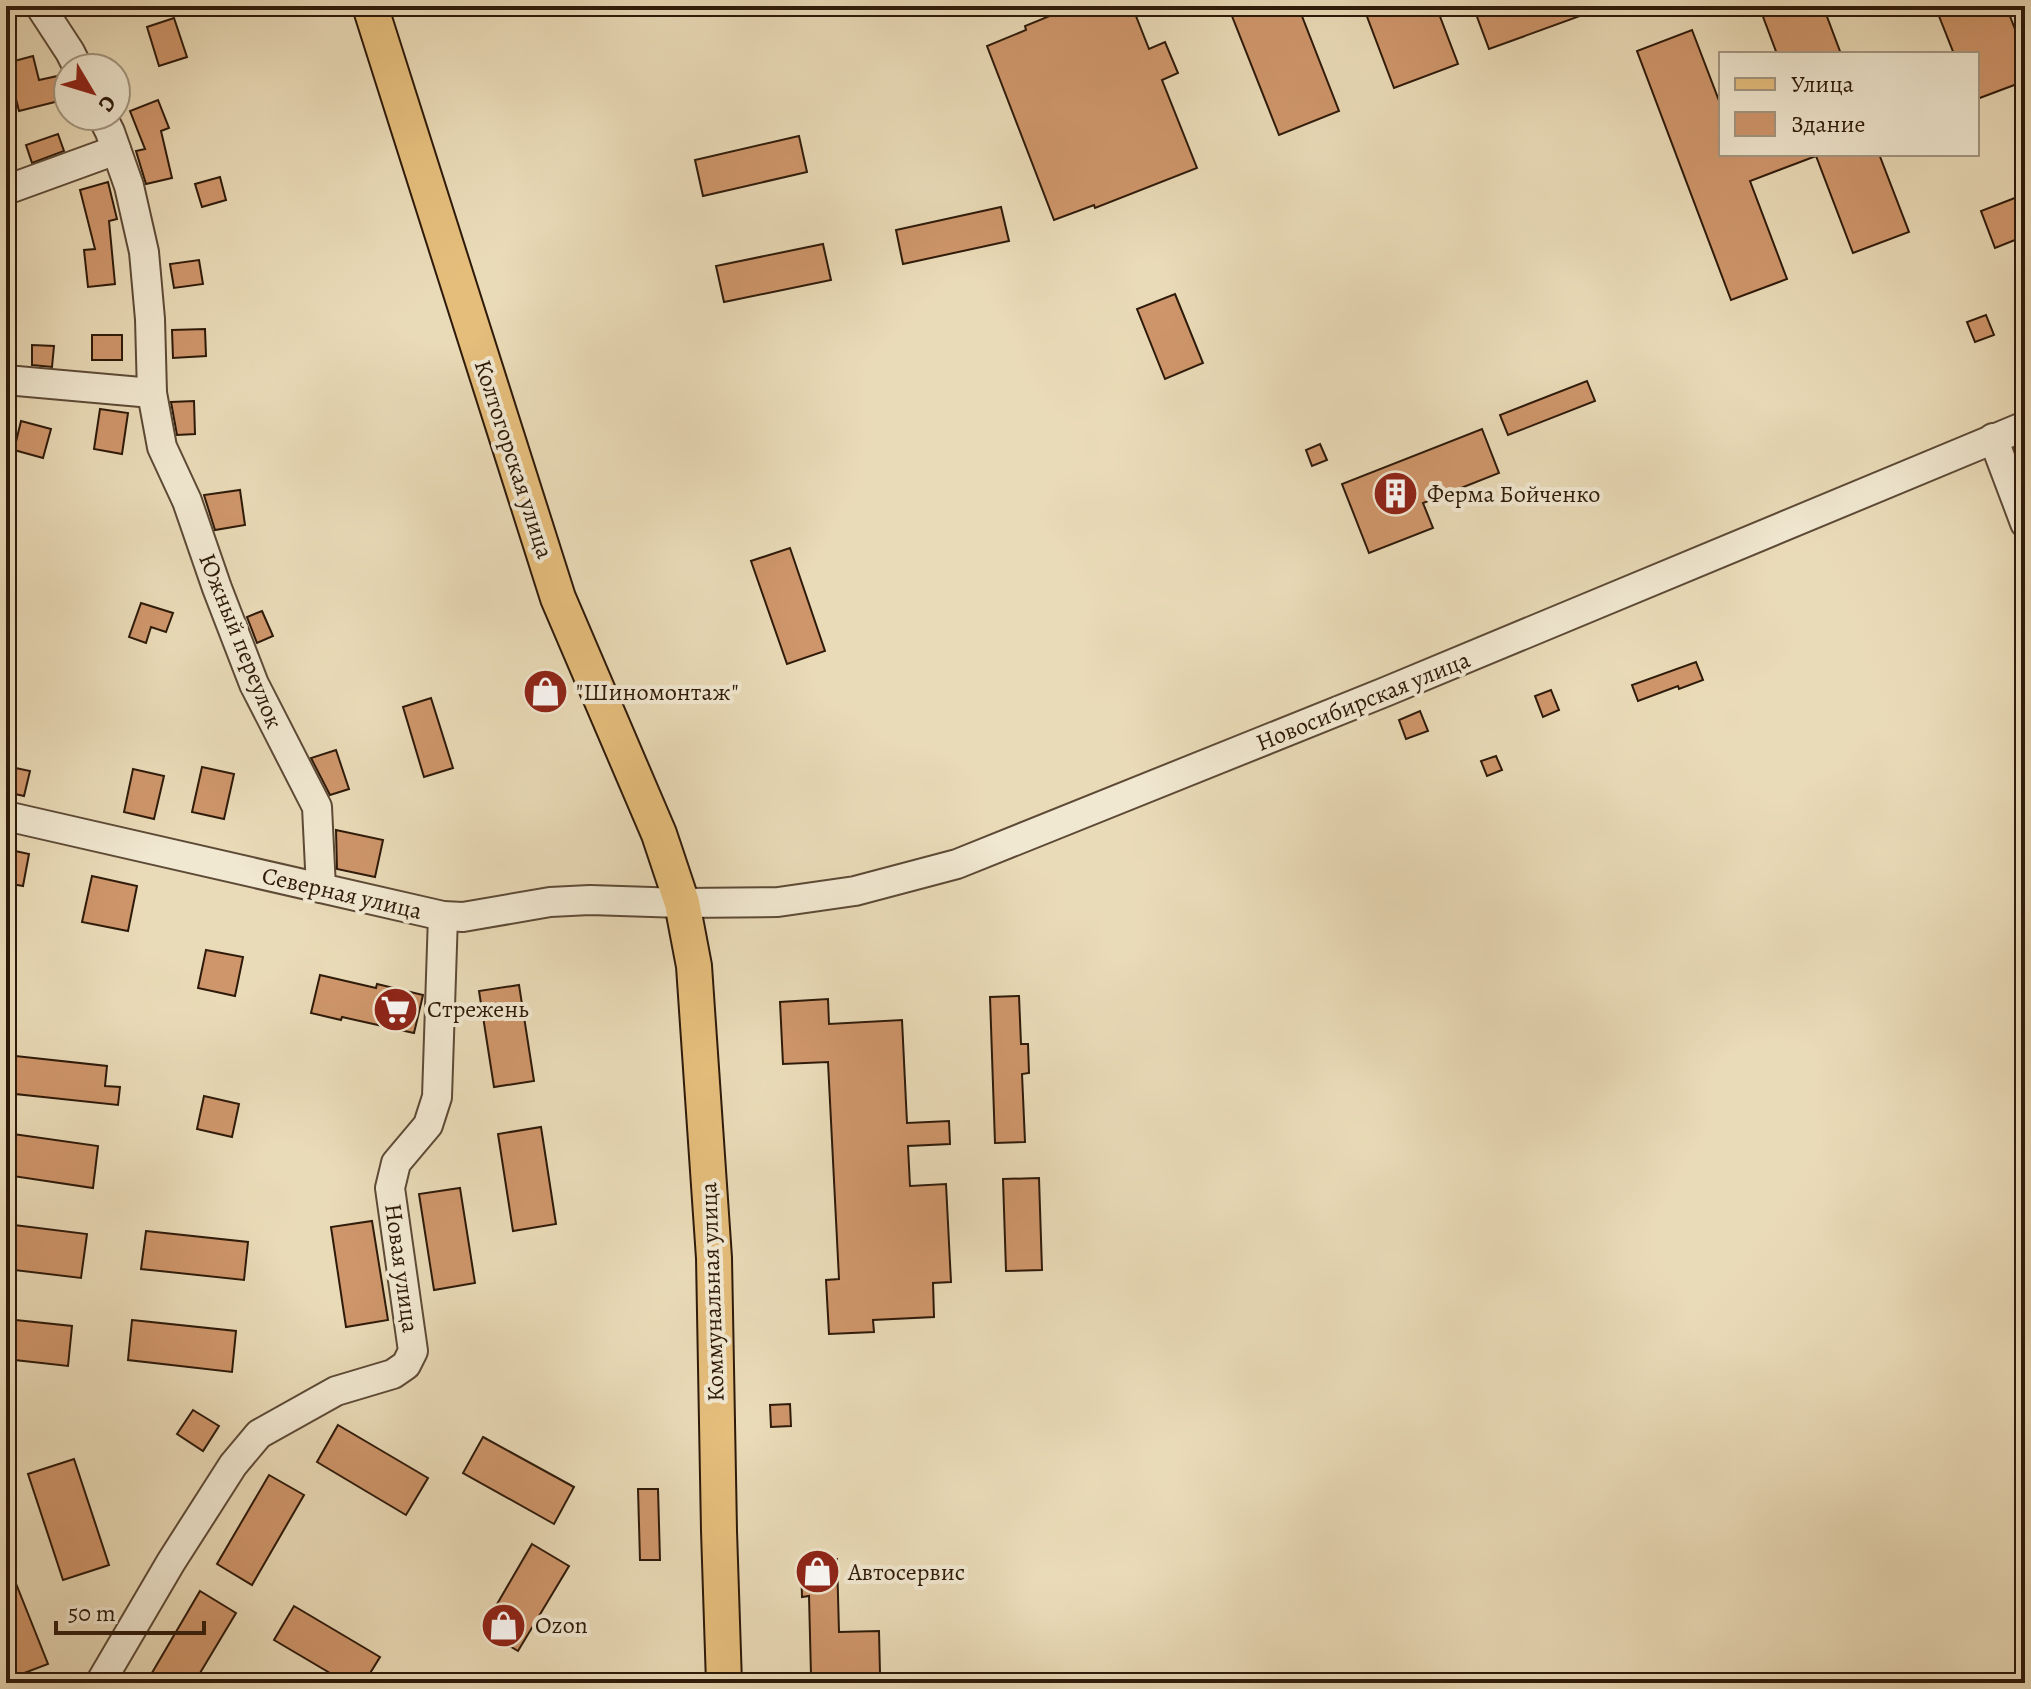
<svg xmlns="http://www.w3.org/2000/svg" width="2031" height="1689" viewBox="0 0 2031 1689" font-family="Alegreya,serif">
<rect width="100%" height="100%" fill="#eadbb8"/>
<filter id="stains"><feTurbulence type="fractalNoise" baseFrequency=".0025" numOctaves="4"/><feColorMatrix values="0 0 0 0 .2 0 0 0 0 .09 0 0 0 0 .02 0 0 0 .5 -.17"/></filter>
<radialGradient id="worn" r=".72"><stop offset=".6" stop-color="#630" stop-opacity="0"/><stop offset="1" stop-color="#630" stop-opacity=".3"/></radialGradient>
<g fill="#cf966b" stroke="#2e1a0a" stroke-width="2">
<polygon points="1060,6 1132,6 1149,49 1165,42 1178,73 1162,80 1197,168 1095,208 1094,205 1054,220 987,46 1026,30 1025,26 1062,11"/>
<polygon points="1228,6 1298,6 1339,111 1279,135"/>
<polygon points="1363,6 1436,6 1458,64 1394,88"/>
<polygon points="1473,6 1601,6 1602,8 1489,49"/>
<polygon points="1759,6 1823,6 1841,54 1777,54"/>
<polygon points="1935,6 2006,6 2020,42 2025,40 2025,81 1977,99 1977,54 1954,54"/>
<polygon points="174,18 187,57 159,66 147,27"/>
<polygon points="1692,30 1721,106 1721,154 1879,154 1909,232 1853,253 1816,156 1750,181 1787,279 1731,300 1637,51"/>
<polygon points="33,56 39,80 62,75 67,99 19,111 7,63"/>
<polygon points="158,100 169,128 161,131 172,178 146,184 136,151 145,149 130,111"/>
<polygon points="58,134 64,151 32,163 26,145"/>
<polygon points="799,136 807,172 703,196 695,160"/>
<polygon points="220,177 226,200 202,207 195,184"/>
<polygon points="108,182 117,219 109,221 115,284 88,287 84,250 95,249 80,190"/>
<polygon points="2025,194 2025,236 1995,248 1981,211"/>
<polygon points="1001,207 1009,241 903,264 896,230"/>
<polygon points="823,244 831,280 724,302 716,266"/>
<polygon points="199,260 203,284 174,288 170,264"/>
<polygon points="1175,294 1203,363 1165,379 1137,309"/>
<polygon points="1986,315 1994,335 1975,342 1967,322"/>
<polygon points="205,329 206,356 173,358 172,330"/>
<rect x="92" y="335" width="30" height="25"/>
<polygon points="32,345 54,346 52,367 32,365"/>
<polygon points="1587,381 1595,401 1508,435 1500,415"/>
<polygon points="194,401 195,434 177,435 171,402"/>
<polygon points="100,409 128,413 122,454 94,449"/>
<polygon points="21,421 51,429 43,458 14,450"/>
<polygon points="1482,429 1499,473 1423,503 1433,528 1369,553 1342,484"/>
<polygon points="1320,444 1327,460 1312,466 1306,450"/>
<polygon points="240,490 245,525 215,530 204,495"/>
<polygon points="790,548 825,651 787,664 751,561"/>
<polygon points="141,603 173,613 166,632 151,627 146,643 129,637"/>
<polygon points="262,611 273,636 257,643 247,617"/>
<polygon points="1696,662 1703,680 1679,689 1678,686 1638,701 1632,685"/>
<polygon points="1551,690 1559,710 1543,717 1535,696"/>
<polygon points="431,698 453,768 424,777 403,707"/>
<polygon points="1420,711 1428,731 1406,739 1399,720"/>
<polygon points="336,750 349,789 330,795 311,758"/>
<polygon points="1496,756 1502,770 1487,776 1481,761"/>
<polygon points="6,766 30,771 24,796 6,792"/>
<polygon points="202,767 234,774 224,819 192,812"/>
<polygon points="133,769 164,776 154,819 124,812"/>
<polygon points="336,830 383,840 375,877 337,869"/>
<polygon points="6,849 29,854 23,886 6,883"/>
<polygon points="92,876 137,886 128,931 82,922"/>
<polygon points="206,950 243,957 235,996 198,988"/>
<polygon points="320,975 376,988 377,984 423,995 414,1033 342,1017 341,1020 311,1013"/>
<polygon points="519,985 534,1081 494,1087 479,991"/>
<polygon points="1019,996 1021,1044 1028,1044 1029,1073 1022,1074 1025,1142 995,1143 990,997"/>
<polygon points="828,999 829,1024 902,1020 907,1123 949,1121 950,1144 908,1146 910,1186 946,1184 951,1282 933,1283 934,1317 873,1320 874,1332 829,1334 826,1280 839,1279 828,1062 783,1064 780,1002"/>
<polygon points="6,1055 107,1066 105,1086 120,1087 118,1105 6,1093"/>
<polygon points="204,1096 239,1104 232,1137 197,1129"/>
<polygon points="541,1127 556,1224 513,1231 498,1134"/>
<polygon points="6,1133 98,1146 93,1188 6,1175"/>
<polygon points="1039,1178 1042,1270 1006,1271 1003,1179"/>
<polygon points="460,1188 475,1283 434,1290 419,1194"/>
<polygon points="372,1221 388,1320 346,1327 331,1227"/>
<polygon points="6,1224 87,1234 81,1278 6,1269"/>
<polygon points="146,1231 248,1242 244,1280 141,1269"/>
<polygon points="6,1319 72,1326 68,1366 6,1359"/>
<polygon points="132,1320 236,1331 232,1372 128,1360"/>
<polygon points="790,1404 791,1426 771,1427 770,1405"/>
<polygon points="193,1410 219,1426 203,1451 177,1434"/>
<polygon points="338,1425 428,1478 406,1515 317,1462"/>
<polygon points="483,1437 574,1487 554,1524 463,1473"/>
<polygon points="74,1459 109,1565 63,1580 28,1474"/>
<polygon points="269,1475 304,1495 252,1585 217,1564"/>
<polygon points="638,1489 658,1489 660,1560 640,1560"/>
<polygon points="532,1544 569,1566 518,1651 482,1630"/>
<polygon points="837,1559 839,1632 879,1631 880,1673 811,1675 809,1596 802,1597 801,1560"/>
<polygon points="7,1561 48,1664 6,1680 6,1562"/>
<polygon points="200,1591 236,1613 194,1683 146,1683"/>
<polygon points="294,1606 380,1657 364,1683 347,1683 274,1640"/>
</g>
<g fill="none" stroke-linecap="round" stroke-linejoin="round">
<defs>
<g id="minor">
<polyline points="40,6 70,52 78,68"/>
<polyline points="102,116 110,132 129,186 144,252 150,319 152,393 162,447 187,501 217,588 254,684 317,807 321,888"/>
<polyline points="6,190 116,150"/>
<polyline points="6,380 152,393"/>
<polyline points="1993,438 2025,523"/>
<polyline points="6,816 443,916 463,917 550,902 590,900 682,903 778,902 855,891 957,864 1385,692 2025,426"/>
<polyline points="100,1683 171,1562 233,1465 259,1434 336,1391 393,1374 406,1365 413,1351 390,1188 396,1163 428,1125 437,1097 443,916"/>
</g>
<polyline id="major" points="370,6 558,598 659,834 682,903 694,966 714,1258 719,1531 724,1683"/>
</defs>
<use href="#minor" stroke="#5d4a36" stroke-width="32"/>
<use href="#major" stroke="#2e1a0a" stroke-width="38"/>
<use href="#minor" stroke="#f1e8d1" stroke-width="28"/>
<use href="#major" stroke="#e5be7c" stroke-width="34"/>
</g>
<defs>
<symbol id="building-disc" viewBox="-11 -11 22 22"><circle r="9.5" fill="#8f2418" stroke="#f1e8d1"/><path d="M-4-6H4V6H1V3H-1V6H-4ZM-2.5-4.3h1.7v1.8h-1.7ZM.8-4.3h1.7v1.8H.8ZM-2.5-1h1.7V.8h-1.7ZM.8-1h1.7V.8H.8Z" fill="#fff"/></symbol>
<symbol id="shop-disc" viewBox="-11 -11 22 22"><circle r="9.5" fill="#8f2418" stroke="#f1e8d1"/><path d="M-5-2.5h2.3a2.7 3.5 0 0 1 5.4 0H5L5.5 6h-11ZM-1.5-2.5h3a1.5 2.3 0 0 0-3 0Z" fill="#fff"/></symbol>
<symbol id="supermarket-disc" viewBox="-11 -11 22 22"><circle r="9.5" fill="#8f2418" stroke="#f1e8d1"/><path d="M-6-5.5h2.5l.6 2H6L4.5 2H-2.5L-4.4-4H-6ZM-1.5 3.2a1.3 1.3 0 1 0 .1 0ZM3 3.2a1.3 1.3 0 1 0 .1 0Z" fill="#fff"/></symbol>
</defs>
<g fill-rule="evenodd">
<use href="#building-disc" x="1370" y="468" width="51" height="51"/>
<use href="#shop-disc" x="520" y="666" width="51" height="51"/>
<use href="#supermarket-disc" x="370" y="984" width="51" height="51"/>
<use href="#shop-disc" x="792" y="1546" width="51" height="51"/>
<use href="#shop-disc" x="478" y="1600" width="51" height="51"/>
</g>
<g text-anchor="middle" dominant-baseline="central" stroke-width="8" stroke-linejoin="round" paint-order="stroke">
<g font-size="24" fill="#2e1a0a" stroke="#f1e8d1">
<text transform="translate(514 459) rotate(72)">Колтогорская улица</text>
<text transform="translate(241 641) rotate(68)">Южный переулок</text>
<text transform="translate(1363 701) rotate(-22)">Новосибирская улица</text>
<text transform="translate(342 893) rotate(13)">Северная улица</text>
<text transform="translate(402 1268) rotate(82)">Новая улица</text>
<text transform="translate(712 1292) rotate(-92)">Коммунальная улица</text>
</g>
<g font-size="24" fill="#2e1a0a" stroke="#f1e8d1" text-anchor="start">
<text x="1427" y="494">Ферма Бойченко</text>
<text x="576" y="692">"Шиномонтаж"</text>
<text x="427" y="1009">Стрежень</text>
<text x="848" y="1572">Автосервис</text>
<text x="535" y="1625">Ozon</text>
</g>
</g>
<rect width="2031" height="1689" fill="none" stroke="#eadbb8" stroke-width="32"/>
<rect x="8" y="8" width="2015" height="1673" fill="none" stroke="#2e1a0a" stroke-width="4"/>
<rect x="16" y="16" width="1999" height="1657" fill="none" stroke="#2e1a0a" stroke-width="2"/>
<rect x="1719" y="52" width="260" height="104" fill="#f1e8d1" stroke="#a39681" stroke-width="2"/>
<rect x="1735" y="78" width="40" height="12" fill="#e5be7c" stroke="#a39681" stroke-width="2"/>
<text x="1791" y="92" font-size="24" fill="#2e1a0a">Улица</text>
<rect x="1735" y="112" width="40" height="24" fill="#cf966b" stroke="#a39681" stroke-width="2"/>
<text x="1791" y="132" font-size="24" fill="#2e1a0a">Здание</text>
<g transform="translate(92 92) rotate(128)"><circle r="38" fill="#f1e8d1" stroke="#a39681" stroke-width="2"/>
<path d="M0-6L14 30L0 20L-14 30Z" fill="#8f2418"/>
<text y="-12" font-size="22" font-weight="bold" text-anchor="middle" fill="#2e1a0a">С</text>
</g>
<path d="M56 1621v12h148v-12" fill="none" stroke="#2e1a0a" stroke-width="4"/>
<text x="68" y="1621" font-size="24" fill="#2e1a0a" stroke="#f1e8d1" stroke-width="6" paint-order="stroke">50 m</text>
<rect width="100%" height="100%" filter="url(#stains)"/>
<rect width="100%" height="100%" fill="url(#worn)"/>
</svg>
